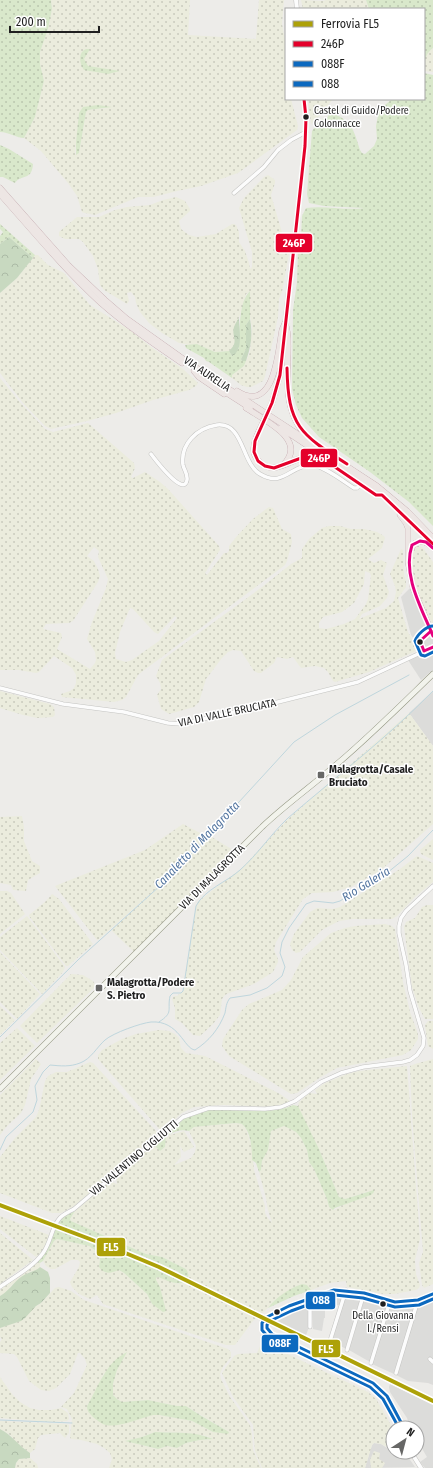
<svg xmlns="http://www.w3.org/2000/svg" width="433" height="1468" viewBox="0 0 433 1468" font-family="'Fira Sans Condensed',sans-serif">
<defs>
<pattern id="farmland-dots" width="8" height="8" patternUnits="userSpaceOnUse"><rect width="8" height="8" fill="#ebecdd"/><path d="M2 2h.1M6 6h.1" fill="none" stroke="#c9cabd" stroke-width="1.8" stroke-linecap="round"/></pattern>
<pattern id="grass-dots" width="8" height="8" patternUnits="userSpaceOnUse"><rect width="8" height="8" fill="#d9e8cb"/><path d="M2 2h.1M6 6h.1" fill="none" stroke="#bac7ae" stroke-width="1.8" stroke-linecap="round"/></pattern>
<pattern id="forest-crowns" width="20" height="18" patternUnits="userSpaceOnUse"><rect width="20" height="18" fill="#c8d9c0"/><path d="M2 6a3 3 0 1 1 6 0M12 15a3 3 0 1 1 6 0" fill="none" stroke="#abbaa5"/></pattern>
</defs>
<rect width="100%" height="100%" fill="#edece9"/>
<g fill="#dcdcda">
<polygon points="411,587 427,625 433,624 433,645 430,646 433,651 433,676 430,672 421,680 408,660 421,653 417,639 414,639 411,635 401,597"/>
<polygon points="433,691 433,746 409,713"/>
<polygon points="334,1294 343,1294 340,1305 325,1306 325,1318 324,1318 322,1331 313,1329 312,1303"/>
<polygon points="346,1294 362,1297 346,1349 332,1341"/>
<polygon points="365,1297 387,1304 370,1362 349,1350"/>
<polygon points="433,1298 433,1385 428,1383 408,1381 396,1375 418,1304"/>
<polygon points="308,1304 309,1327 305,1338 269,1320 287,1310"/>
<polygon points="416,1304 394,1374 372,1364 390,1305 403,1306"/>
<polygon points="390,1384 433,1405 433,1468 425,1468 420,1462 427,1457 417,1440 417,1428 410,1428 407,1418 390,1392 389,1387"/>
<polygon points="374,1443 381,1444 393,1452 404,1456 406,1454 415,1467 365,1468 372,1445"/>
</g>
<g fill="url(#farmland-dots)" fill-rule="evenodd">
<path d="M 51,0 L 190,0 L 188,35 L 256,39 L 259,0 L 284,0 L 282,24 L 286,45 L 286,99 L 291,99 L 298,126 L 297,130 L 238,173 L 201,186 L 177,191 L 153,197 L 138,197 L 95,215 L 85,213 L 82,212 L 77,196 L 68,183 L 41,151 L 24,138 L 35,117 L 44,81 L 40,64 L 40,52 L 48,29 L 52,9 ZM 98,105 L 107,108 L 88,110 L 86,112 L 79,153 L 75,154 L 79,113 Z"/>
<polygon points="301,0 323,1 326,0 366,0 369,9 303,9"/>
<polygon points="433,48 433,72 424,71 425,58 428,52"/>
<polygon points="308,99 333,99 316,120 311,124"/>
<polygon points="268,175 275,180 275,183 271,195 286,246 288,249 289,254 282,292 279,299 278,317 265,376 263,381 251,387 247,387 241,385 232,378 232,375 244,366 250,352 252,328 249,311 250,291 246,294 239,318 236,323 234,333 236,340 233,348 229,351 215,352 197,344 190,345 179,343 162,333 149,323 140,312 136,303 135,297 131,292 127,293 129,301 127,304 104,290 100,285 98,269 93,256 83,242 79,239 65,239 59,236 59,232 77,217 99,217 115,210 127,207 150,205 163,200 176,197 185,201 190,209 190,211 179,221 181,229 189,235 197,237 216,234 232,224 234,224 236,225 239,232 239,242 245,251 249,263 250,269 252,267 252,252 239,208 244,198 264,177"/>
<polygon points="35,255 38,255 48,265 64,273 90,305 131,331 151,347 183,369 198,383 196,386 189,390 153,400 116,413 91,420 51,429 45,426 23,403 0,373 0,293 17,278"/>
<path d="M 0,378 L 18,400 L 45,429 L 53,432 L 88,423 L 134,463 L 135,468 L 131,477 L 133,478 L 145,472 L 160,482 L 168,489 L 219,546 L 220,550 L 205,573 L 207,575 L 224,553 L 227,553 L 229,551 L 229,546 L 237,536 L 253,519 L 266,509 L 269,507 L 273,508 L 282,529 L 291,534 L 292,542 L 287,561 L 285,565 L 143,671 L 138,675 L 126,697 L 122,700 L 114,702 L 62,697 L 61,694 L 70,691 L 74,688 L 76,683 L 76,675 L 72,668 L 54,656 L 39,672 L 36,673 L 19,670 L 0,670 ZM 94,547 L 99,551 L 98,557 L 108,579 L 106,588 L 92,622 L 87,639 L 95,652 L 96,660 L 95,663 L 90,669 L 57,649 L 62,637 L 61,633 L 43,629 L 46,624 L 69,623 L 73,621 L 98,582 L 100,576 L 98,569 L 94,561 L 87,556 ZM 130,608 L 133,609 L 154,632 L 158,634 L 175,616 L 177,618 L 159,641 L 132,660 L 126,662 L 116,659 L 115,653 L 120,632 Z"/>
<path d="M 329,526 L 340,526 L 351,529 L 364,529 L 377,532 L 384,536 L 385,538 L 382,548 L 368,559 L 374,563 L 381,560 L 387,563 L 383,575 L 389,592 L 387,598 L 380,606 L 362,614 L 359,619 L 386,608 L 394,601 L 396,592 L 395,586 L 390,574 L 401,549 L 403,550 L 404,575 L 406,581 L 406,587 L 398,598 L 408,632 L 417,648 L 416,651 L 369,672 L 335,682 L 333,681 L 328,672 L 324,668 L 315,666 L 301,668 L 293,657 L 287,659 L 277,657 L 274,663 L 261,673 L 258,673 L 254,671 L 241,651 L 233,650 L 228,652 L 222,658 L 206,679 L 199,702 L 194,707 L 169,714 L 161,709 L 157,695 L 161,689 L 160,683 L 156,676 L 162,660 L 262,587 L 291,564 L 302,558 L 302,549 L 309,539 L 322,528 ZM 365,571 L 370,573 L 371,576 L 368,599 L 366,604 L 355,619 L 344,624 L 326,629 L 319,628 L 319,623 L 323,617 L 342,612 L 354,603 L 364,584 Z"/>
<polygon points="414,546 419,546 423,548 433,562 433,624 431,622 415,587 412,576 410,552"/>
<polygon points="0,691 50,704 54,707 55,715 53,717 37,718 23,715 0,708"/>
<polygon points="409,713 433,746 433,824 381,870 351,887 333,892 312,893 303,899 276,942 274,950 278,959 278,962 273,972 254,984 229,993 225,995 222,999 220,1015 213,1024 200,1036 193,1035 182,1023 175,1019 175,1008 172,999 174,996 177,996 183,991 196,906 198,902 219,885 240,870 287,820"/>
<polygon points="22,816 24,827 24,841 32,861 40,866 40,873 28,880 26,891 13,890 11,885 0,883 0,817"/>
<polygon points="183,824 206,836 205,838 172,875 99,939 97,940 55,886 145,850"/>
<polygon points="210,836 233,850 233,853 135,951 133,951 112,931 113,928 172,875 208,837"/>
<polygon points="433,839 433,860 421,854 420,850"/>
<polygon points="417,856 433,863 433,882 415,897 397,916 392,919 353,919 339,921 322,930 300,952 296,953 292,950 290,944 294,934 310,912 317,908 333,909 340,907 400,869"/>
<polygon points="0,891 7,891 11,893 25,914 0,934"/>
<polygon points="52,894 59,899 93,944 68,966 66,966 29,916 29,915 46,901"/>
<polygon points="427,905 433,905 433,1019 425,1019 419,1008 412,987 404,927 406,922 415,918 422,907"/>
<polygon points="27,916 65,967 63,972 42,994 0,950 0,937"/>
<polygon points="385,924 392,926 395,929 403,982 410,1012 418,1034 418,1039 411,1050 403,1055 337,1068 321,1077 297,1093 291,1094 229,1056 222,1046 223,1039 242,1010 249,1004 282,990 291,980 303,957 331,933 345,928 355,926"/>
<polygon points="0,952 40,994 17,1019 0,1002"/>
<polygon points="71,974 83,975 93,981 96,986 37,1043 20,1026"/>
<polygon points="0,1006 15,1020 0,1035"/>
<polygon points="428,1021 433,1021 433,1049 428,1046 425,1025"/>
<polygon points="17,1028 35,1046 0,1080 0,1043"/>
<polygon points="159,1030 169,1031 175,1034 179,1038 181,1048 186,1053 205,1056 280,1094 290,1101 287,1105 275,1107 223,1105 194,1107 182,1113 161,1131 98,1059 98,1055 102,1050 122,1039 136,1034"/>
<polygon points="36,1059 41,1064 31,1079 25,1105 21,1113 7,1126 0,1135 0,1095"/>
<polygon points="433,1059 433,1284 424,1288 422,1285 419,1263 423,1252 412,1116 410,1066 415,1064"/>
<polygon points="90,1062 93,1063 158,1133 76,1205 61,1213 52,1213 0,1193 0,1157 15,1138 36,1117 39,1110 45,1081 48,1076 56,1072 67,1072"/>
<polygon points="407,1066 420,1239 415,1260 416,1274 420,1285 419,1288 416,1290 394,1294 384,1294 347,1287 346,1281 330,1283 311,1290 302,1284 297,1286 275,1300 268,1308 253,1321 235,1345 226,1345 103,1304 97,1295 90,1299 79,1294 72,1287 70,1282 79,1267 80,1262 78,1260 71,1260 55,1269 51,1269 46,1266 43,1261 54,1241 57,1239 89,1246 96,1251 100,1259 99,1267 119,1270 124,1273 147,1294 152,1304 165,1311 160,1287 155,1280 156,1278 158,1277 179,1284 186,1269 162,1257 146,1254 71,1221 70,1219 75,1211 108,1183 112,1182 117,1184 116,1175 153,1144 160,1151 165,1147 166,1137 170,1135 184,1131 194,1147 184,1152 180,1146 181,1157 174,1165 191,1158 195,1152 196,1146 189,1131 194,1127 236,1123 242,1124 246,1129 252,1147 254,1170 265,1206 265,1213 267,1217 272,1223 268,1210 266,1198 259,1172 261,1170 262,1161 268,1150 271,1131 284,1126 296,1132 301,1138 307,1150 309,1162 314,1169 327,1199 329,1207 334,1210 370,1191 345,1199 339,1197 319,1149 300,1112 298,1106 299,1102 309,1093 317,1094 315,1090 325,1083 347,1074 359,1071"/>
<polygon points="0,1216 49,1235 48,1240 42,1252 36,1257 0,1229"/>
<polygon points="0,1233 33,1260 0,1284"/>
<polygon points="37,1262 40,1263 40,1267 36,1271 29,1272 12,1285 6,1293 0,1296 0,1290"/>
<path d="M 59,1287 L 71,1291 L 84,1300 L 228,1349 L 231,1352 L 231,1357 L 223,1367 L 220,1374 L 221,1379 L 230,1397 L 250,1425 L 252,1434 L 253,1450 L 261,1468 L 109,1468 L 112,1459 L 110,1453 L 104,1448 L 97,1444 L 81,1440 L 71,1439 L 70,1437 L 72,1419 L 67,1409 L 61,1407 L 74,1393 L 87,1365 L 85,1359 L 80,1353 L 78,1353 L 70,1374 L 56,1388 L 49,1391 L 41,1390 L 29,1381 L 17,1357 L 14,1354 L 0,1353 L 0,1342 L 2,1339 L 0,1337 L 0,1328 L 7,1325 L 41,1303 L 55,1288 ZM 126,1352 L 117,1370 L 113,1384 L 113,1395 L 117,1399 L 122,1402 L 148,1400 L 177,1406 L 186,1406 L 229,1432 L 213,1432 L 192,1421 L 159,1415 L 87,1406 L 100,1384 L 103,1375 ZM 155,1432 L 184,1433 L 207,1436 L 212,1439 L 200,1440 L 186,1443 L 177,1448 L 167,1446 L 157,1449 L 126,1441 L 142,1437 Z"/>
<polygon points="264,1343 368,1392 376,1399 381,1407 393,1429 393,1450 381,1444 374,1443 372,1445 365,1468 262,1468 255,1451 253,1425 233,1397 222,1373 234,1356 238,1354 257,1353 261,1344"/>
<polygon points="0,1377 12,1394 20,1402 30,1408 39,1410 51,1410 61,1408 68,1413 69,1419 67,1421 51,1422 0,1418"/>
<polygon points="0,1421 67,1424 69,1425 69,1433 65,1438 60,1433 41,1435 38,1438 35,1449 30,1453 18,1445 10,1435 0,1429"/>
<polygon points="374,1451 380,1453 379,1459 385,1463 382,1468 371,1468 370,1460"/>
<polygon points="30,1458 37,1464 38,1468 15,1468 16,1463 19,1459"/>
</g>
<g fill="url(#grass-dots)">
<path d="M 0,0 L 51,0 L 52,9 L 48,29 L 40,52 L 40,64 L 44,81 L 35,117 L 24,138 C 16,138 9,132 0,132 Z"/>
<path d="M 366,0 L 433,0 L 433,48 C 426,53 425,59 424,67 L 424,9 L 369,9 Z"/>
<path d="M 86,49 L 90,49 L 84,59 L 88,66 L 120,71 L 108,74 L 84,70 C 79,63 78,52 86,49 Z"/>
<path d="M 424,73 L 433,75 L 433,526 L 409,502 L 370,472 L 319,437 L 302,418 L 296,405 L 292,389 L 293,310 L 297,282 L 298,251 L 302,241 L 301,238 L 302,216 L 306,208 C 325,205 345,211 364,208 L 324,206 L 309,203 L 307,194 L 312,131 L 320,120 L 327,118 L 330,113 C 352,119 354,131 360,150 L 362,153 L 365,154 L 374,146 L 377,139 L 376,126 L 379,110 L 392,99 L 424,99 Z"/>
<polygon points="98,105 112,107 88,110 86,112 79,153 76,155 76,142 79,113 83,107"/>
<path d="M 0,145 L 9,149 L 33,164 C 32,181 21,174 15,183 L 3,177 L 0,177 Z"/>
<polygon points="0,224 35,255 33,258 9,237 0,244 0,236 3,232 0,229"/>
<path d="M 250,291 L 250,319 L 246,325 L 246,349 L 241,359 L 242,361 L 246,361 L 244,366 L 232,375 L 232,378 L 209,362 L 206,361 L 204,358 L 186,348 L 185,345 L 197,344 L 215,352 L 229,351 L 232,356 L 239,348 C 240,332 238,302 250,291 Z"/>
<path d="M 293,1105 L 298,1106 L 319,1149 L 339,1197 L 345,1199 L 374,1190 L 374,1192 L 371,1195 L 335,1208 L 333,1210 L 329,1207 L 327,1199 L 314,1169 L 309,1162 L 307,1150 L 301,1138 L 296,1132 L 284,1126 L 271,1131 L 268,1150 L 262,1161 L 261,1170 L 259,1172 L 256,1163 L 252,1160 C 252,1148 251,1132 242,1124 L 236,1123 L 194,1127 L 189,1131 C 180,1129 174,1131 166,1137 L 165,1147 L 160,1151 L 152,1143 C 167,1131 183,1115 204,1110 C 233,1103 266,1118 293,1105 Z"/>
<path d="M 75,1211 L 70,1219 L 71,1221 L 146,1254 L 162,1257 L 186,1269 C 188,1272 189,1275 188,1278 C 182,1289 166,1280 158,1277 L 156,1278 L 156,1280 L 160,1287 L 166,1311 L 163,1312 L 152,1304 L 147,1294 L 124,1273 L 119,1270 C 111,1273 105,1275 99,1267 L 100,1259 L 96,1251 L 89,1246 L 57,1239 L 54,1241 L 43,1261 L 40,1263 L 37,1262 C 46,1252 52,1242 55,1229 L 128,1257 L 161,1271 L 175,1279 L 179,1272 L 145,1257 L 58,1224 L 63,1217 Z"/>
<path d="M 302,1284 L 307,1285 L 311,1290 L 294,1296 L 268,1308 C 275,1298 290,1288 302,1284 Z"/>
<path d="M 127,1352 L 117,1370 L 113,1384 L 113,1395 L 117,1399 L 122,1402 L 148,1400 L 177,1406 L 186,1406 L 200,1415 L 229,1432 L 228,1434 L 213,1432 L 192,1421 L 159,1415 L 153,1415 C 141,1418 118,1428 106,1425 C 101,1424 97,1420 93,1417 C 89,1413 87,1411 87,1406 C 99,1386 105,1363 127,1352 Z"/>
<path d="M 155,1432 C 174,1433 196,1431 213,1439 L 200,1440 L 186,1443 L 177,1448 L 167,1446 L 158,1449 L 125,1441 L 142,1437 Z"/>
</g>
<g fill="url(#forest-crowns)">
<polygon points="9,237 33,258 17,278 0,293 0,244"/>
<path d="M 239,318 C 239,329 244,351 232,356 L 229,351 C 240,341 231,337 234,327 C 235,324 237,321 239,318 Z"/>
<path d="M 250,319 C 253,334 251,347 246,361 L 242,361 L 241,359 L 246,349 L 246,325 Z"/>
<path d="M 40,1267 L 48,1272 L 50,1278 L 50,1293 L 41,1303 L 36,1306 L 25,1318 L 21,1321 L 0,1328 L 0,1296 C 9,1291 13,1283 21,1277 C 27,1272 35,1272 40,1267 Z"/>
<path d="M 0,1429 C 12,1435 19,1446 30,1453 L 30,1458 L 19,1459 L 16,1463 L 15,1468 L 0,1468 Z"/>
</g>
<polygon fill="#dddddc" points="398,1410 408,1428 401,1428 393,1412"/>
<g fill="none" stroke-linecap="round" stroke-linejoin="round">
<g stroke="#bfd6dd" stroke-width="1">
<path d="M 159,1022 C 174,1012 167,1011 170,996 L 173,993 L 181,993 L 183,991 L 196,906 C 205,889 227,882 240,870 C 258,854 271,834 288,818 C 337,776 388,737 433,691"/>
<polyline points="0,1037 79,959 172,875 294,742 335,715 409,675"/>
<path d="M 0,1150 L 6,1137 L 33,1112 L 37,1100 L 35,1086 L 43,1072 L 50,1065 C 61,1066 70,1067 80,1063 C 91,1059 97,1047 105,1040 C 113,1033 141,1023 151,1022 C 179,1020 184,1049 195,1050 C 209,1041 219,1029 225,1013 C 226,1008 226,1003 230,998 L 250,995 L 267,988 L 282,976 L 285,967 L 280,953 L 282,942 L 289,928 L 306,904 L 314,901 L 333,903 L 340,901 L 366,884 L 387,873 L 408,856 L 433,830"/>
<polyline points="0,1420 72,1423"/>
</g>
<defs>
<g id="minor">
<polyline points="234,193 264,167 278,150 291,140 306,132"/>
<path d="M 151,454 C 154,458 184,498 187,480 C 188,474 184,470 183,465 C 180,444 197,428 217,425 C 244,422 241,463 260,474 C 283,488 291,465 311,465 C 323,465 344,482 354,488 L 357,488 L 361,484"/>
<polyline points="0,688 63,704 124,712 168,723 181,724 274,703 358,682 433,647"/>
<path d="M 0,1287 C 14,1277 33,1267 43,1253 C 51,1242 51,1229 59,1219 C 63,1214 69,1212 74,1209 L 183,1117 L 209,1108 L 265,1109 L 281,1107 L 295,1101 L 321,1082 L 341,1073 L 363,1067 L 403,1062 L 410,1060 L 417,1055 L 423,1046 L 424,1038 L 410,991 L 406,965 L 399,933 L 399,926 L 401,918 L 406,911 L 433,886"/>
<polyline points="310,1299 310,1327"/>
<polyline points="330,1341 346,1290"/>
<polyline points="347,1350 364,1293"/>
<polyline points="430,1359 433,1362"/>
<polyline points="371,1363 390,1301"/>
<polyline points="396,1373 418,1300"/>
</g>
<g id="tertiary">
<polyline points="296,0 297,9"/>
<polyline points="285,323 305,146 306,118 304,99"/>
<polyline points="399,1428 383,1399 370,1387 269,1338 262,1330 262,1323 267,1317 289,1306 334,1290 364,1293 395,1302 418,1300 433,1294"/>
<polyline points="411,1452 421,1468"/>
</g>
<path id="secondary" d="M 0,1089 L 262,827 C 285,805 312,786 337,764 C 370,736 401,705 433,674"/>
<g id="trunk">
<polyline points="0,188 69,266 105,300 127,319 186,361 377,486 407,511 433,538"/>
<path d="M 0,194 C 33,231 64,269 101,303 C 126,325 154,344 182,363"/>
<path d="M 285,323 C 289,332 288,341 288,351 C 287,383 284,417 311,440"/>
<polyline points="194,371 199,377 224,394"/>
<polyline points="222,390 250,408"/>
<path d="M 237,391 C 275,415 278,351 282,330 L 285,323"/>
<polyline points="272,403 280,375 284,337"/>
<path d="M 246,408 C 264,420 309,440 283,465"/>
<polyline points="281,428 382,495 408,517 433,544"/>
<path d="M 259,431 C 255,440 250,452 258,460 C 272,478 290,459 306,457 C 313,456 319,458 324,461"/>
<polyline points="400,515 406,523 408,528 408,562 411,577 413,588 431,631"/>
<path d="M 409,551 L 415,543 C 423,540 427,542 433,548"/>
</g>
</defs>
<use href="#minor" stroke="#c4c4c2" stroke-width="4.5"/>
<use href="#tertiary" stroke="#c4c4c2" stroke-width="5"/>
<use href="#secondary" stroke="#939682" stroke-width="6"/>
<use href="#trunk" stroke="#bfa3a9" stroke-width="6"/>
<use href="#minor" stroke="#fcfcfc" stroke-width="3.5"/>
<use href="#tertiary" stroke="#fcfcfc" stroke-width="4"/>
<use href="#secondary" stroke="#f2f3ec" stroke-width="5"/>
<use href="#trunk" stroke="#ede6e4" stroke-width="5.5"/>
<defs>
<polyline id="trunk-bridge" points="259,431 272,403"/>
</defs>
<use href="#trunk-bridge" stroke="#bfa3a9" stroke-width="6" stroke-linecap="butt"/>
<use href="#trunk-bridge" stroke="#ede6e4" stroke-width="5.5"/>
<defs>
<g id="bus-1">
<polyline points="304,99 306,118 305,146 280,375 272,403 255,441 254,452 258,461 265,466 274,468 304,457 319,458 329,463 376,495 382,495 433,544"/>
<path d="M 287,368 C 288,426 300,434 347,464"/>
</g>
<polyline id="bus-2" points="399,1428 383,1399 370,1387 269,1338 262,1330 262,1323 267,1317 289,1306 334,1290 364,1293 395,1302 418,1300 433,1294"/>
<polyline id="bus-3" points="403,1426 387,1396 373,1383 272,1334 267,1328 267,1325 270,1321 291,1311 335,1295 363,1298 395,1307 419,1305 433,1299"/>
<g id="bus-4">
<path d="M 433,548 L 426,542 L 420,541 L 412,545 C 402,575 422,609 433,636"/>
<polyline points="431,631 420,641 424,651 433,647"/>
</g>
<path id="bus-5" d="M 433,626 C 426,626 417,635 415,641 L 421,655 L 425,656 L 433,652"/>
</defs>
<use href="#bus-1" stroke="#fff" stroke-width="6"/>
<use href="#bus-2" stroke="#fff" stroke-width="6"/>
<use href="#bus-3" stroke="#fff" stroke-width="6"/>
<use href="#bus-4" stroke="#fff" stroke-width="6"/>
<use href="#bus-5" stroke="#fff" stroke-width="6"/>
<use href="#bus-1" stroke="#e4002b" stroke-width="3"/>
<use href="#bus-2" stroke="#0c69bf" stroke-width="3"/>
<use href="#bus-3" stroke="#0c69bf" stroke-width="3"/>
<use href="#bus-4" stroke="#e5007d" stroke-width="3"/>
<use href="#bus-5" stroke="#0c69bf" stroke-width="3"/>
<defs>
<polyline id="rail-1" points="0,1205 111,1247 159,1267 433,1401"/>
</defs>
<use href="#rail-1" stroke="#fff" stroke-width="7"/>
<use href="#rail-1" stroke="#ada108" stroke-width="4"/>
</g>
<g fill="#1f1f1f" stroke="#fff" stroke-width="1.5">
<circle cx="306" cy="117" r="3.5"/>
<circle cx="420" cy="642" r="3.5"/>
<circle cx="383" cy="1304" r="3.5"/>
<circle cx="277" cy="1312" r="3.5"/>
</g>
<g fill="#676766" stroke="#fff" stroke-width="1.5">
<rect x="317" y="771" width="8" height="8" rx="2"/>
<rect x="95" y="984" width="8" height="8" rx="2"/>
</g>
<g text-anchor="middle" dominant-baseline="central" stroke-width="3" stroke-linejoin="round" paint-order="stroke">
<g font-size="10" fill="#1f1f1f" stroke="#fff" text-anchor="start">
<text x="314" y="111">Castel di Guido/Podere<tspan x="314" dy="13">Colonnacce</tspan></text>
<text x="383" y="1316" text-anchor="middle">Della Giovanna<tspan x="383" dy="13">I./Rensi</tspan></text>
</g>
<g font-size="11" fill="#1f1f1f" stroke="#fff">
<text transform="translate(207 374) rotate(34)">VIA AURELIA</text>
<text transform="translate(227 713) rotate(-12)">VIA DI VALLE BRUCIATA</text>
<text transform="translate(212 877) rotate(-45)">VIA DI MALAGROTTA</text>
<text transform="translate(134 1158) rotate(-40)">VIA VALENTINO CIGLIUTTI</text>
</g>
<g font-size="11" font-weight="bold" fill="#1f1f1f" stroke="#fff" text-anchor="start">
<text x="329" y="769">Malagrotta/Casale<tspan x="329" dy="13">Bruciato</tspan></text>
<text x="107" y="982">Malagrotta/Podere<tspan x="107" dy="13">S. Pietro</tspan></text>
</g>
<g font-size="12" font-style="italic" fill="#52749f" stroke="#fff">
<text transform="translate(197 845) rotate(-46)">Canaletto di Malagrotta</text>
<text transform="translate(366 884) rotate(-32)">Rio Galeria</text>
</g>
</g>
<g stroke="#fff" stroke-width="1.5">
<rect x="275" y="233" width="38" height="20" rx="4" fill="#e4002b"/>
<rect x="300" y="448" width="38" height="20" rx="4" fill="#e4002b"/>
<rect x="96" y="1237" width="30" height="20" rx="4" fill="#ada108"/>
<rect x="305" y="1291" width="31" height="19" rx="4" fill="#0c69bf"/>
<rect x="261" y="1334" width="38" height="19" rx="4" fill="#0c69bf"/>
<rect x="311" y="1339" width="30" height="19" rx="4" fill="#ada108"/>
</g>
<g font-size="11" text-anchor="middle" font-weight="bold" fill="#fff">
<text x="294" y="247">246P</text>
<text x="319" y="462">246P</text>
<text x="111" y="1251">FL5</text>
<text x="321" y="1304">088</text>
<text x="280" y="1347">088F</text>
<text x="326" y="1353">FL5</text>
</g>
<rect x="285" y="8" width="140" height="92" fill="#ffffff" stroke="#a5a5a5"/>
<rect x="293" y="21" width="20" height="6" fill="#ada108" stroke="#a5a5a5"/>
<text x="321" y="28" font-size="12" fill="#1f1f1f">Ferrovia FL5</text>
<rect x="293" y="41" width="20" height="6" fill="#e4002b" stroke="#a5a5a5"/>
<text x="321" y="48" font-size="12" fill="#1f1f1f">246P</text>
<rect x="293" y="61" width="20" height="6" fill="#0c69bf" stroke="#a5a5a5"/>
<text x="321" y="68" font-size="12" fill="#1f1f1f">088F</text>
<rect x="293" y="81" width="20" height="6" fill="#0c69bf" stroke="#a5a5a5"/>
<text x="321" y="88" font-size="12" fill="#1f1f1f">088</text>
<g transform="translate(405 1440) rotate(36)"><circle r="19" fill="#ffffff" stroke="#a5a5a5"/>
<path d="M0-3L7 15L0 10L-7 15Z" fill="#676766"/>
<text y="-6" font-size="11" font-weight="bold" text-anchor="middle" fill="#1f1f1f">N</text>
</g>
<path d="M10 26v6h89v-6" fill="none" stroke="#1f1f1f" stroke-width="2"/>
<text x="16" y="26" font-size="12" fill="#1f1f1f" stroke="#ffffff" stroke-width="3" paint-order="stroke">200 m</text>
</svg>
